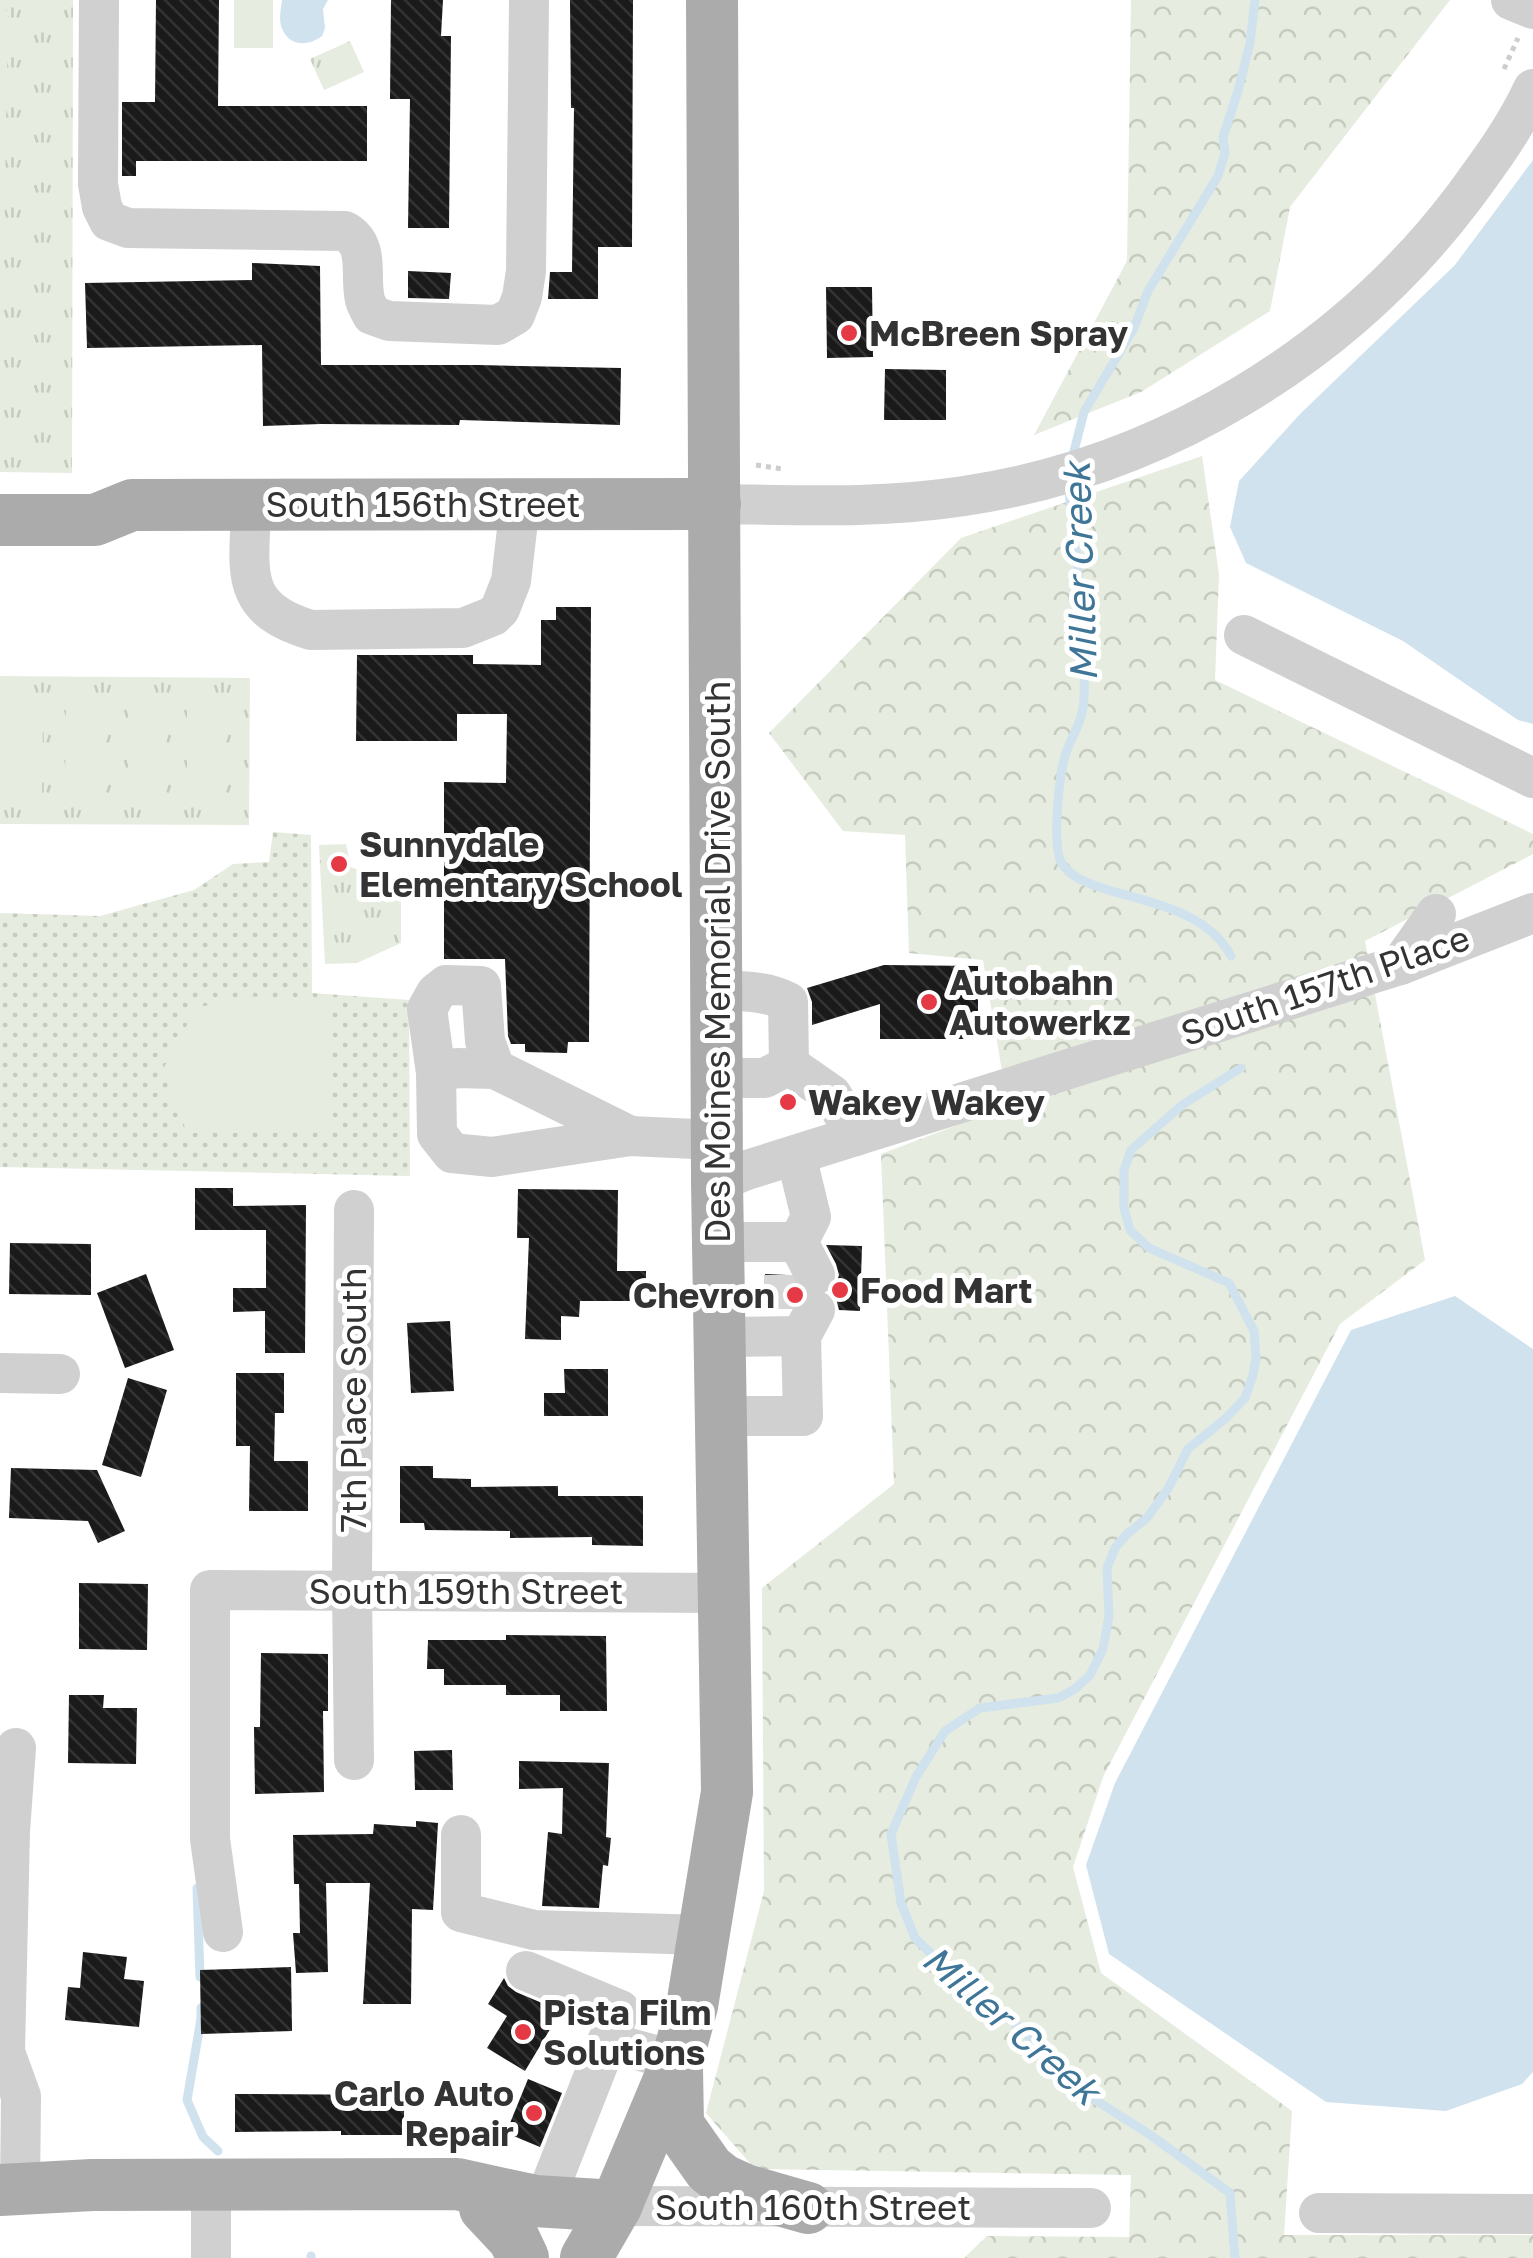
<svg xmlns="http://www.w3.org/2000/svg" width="1533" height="2258" viewBox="0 0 1533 2258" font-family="'Golos Text',sans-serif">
<defs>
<pattern id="grass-dots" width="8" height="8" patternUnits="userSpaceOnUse" patternTransform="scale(2.5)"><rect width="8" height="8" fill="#e6ecdf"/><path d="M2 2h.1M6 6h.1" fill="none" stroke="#c6cbc0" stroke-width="1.8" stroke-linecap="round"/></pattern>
<pattern id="forest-crowns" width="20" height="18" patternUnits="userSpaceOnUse" patternTransform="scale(2.5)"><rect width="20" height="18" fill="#e6ecdf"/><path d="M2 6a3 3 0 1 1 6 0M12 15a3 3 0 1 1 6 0" fill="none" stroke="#c6cbc0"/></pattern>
<pattern id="park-tufts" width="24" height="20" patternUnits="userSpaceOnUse" patternTransform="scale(2.5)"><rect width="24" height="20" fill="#e6ecdf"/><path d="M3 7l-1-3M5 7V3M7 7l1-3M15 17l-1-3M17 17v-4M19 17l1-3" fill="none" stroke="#c6cbc0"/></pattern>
<pattern id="building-back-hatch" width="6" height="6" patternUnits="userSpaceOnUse" patternTransform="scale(2.5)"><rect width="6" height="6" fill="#1a1a1a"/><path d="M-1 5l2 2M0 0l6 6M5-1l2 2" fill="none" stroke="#333"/></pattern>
</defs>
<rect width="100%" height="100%" fill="#fff"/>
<polygon fill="url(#grass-dots)" points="273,832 311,835 312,993 409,1000 410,1176 0,1167 0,913 100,916 194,890 233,864 269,862"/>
<g fill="url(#forest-crowns)">
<polygon points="1131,0 1450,0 1290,207 1270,311 1141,392 1034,435 1127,261"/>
<polygon points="1202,456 1219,574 1215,680 1533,834 1533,854 1365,941 1425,1260 1340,1324 1103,1777 1073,1867 1101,1973 1292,2111 1284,2235 1533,2235 1533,2258 964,2258 987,2236 1129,2237 1131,2175 755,2169 706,2113 764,1891 762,1588 894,1484 881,1154 1008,1106 983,960 909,953 905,835 843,831 769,733 961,538"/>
</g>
<g fill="url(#park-tufts)">
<polygon points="0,0 73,0 72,473 0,472"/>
<polygon points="350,41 364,72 324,90 310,59"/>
<polygon points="0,676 250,678 249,825 0,824"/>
<polygon points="346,844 351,867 401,889 401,943 357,963 325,964 319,845"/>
</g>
<g fill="#e6ecdf">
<rect x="234" y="0" width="39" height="48"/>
<polygon points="0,3 8,13 2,367 0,367"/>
<polygon points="4,701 43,701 42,799 4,799"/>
<polygon points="66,702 104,702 104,801 65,800"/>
<polygon points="128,702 167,702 166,801 128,800"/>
<polygon points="187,702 226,702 225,801 187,800"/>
<polygon points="248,996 331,1003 329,1131 187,1133 163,1069 196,1008"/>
</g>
<g fill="#cfe2ee">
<path d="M 282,0 L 328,0 L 323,9 L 325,28 L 322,36 C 307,47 288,47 281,26 C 279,18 281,8 282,0 Z"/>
<polygon points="1533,160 1533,724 1518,720 1403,641 1246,563 1230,527 1239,481 1301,413 1455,265"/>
<polygon points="1455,1296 1533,1349 1533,2072 1522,2084 1446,2111 1326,2102 1109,1954 1086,1865 1115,1783 1351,1330"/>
</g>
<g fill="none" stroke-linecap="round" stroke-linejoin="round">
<g stroke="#cfe2ee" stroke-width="9">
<polyline points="1072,459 1084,412 1134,328 1148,291 1218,176 1225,153 1223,137 1238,91 1250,43 1255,0"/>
<path d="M 1068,484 C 1075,540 1082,595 1083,652 C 1084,672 1086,694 1082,713 C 1079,728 1069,741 1065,756 C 1059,776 1052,844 1061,862 C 1083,903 1196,889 1231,956"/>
<polyline points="197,1888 200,1977"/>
<polyline points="201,2008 201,2019 187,2100 203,2137 218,2151"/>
<polyline points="311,2256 311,2258"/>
<polyline points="1235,2258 1230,2193 1149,2134 1092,2098 1014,2023 957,1979 915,1938 901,1903 891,1834 916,1777 945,1731 980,1708 1058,1698 1075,1689 1090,1675 1103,1649 1109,1616 1107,1568 1115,1548 1127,1534 1147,1518 1169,1487 1188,1449 1226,1418 1245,1398 1253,1375 1256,1358 1254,1331 1229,1283 1149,1248 1130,1230 1124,1208 1124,1170 1131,1150 1182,1105 1241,1068"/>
</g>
</g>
<g fill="url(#building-back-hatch)">
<polygon points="156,0 219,0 218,106 367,106 367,161 136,161 136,176 122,176 122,102 155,102"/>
<polygon points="391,0 443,0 441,36 451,36 449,228 408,228 410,99 390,99"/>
<polygon points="570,0 633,0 632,247 598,247 598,299 548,299 550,272 572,272 574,108 571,108"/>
<polygon points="252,263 320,266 321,365 478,365 621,368 620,425 460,420 459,425 321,424 263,426 262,345 87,348 85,283 252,280"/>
<polygon points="408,271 451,273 449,299 408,298"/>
<polygon points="826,287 872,287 873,357 827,358"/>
<polygon points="885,369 946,370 946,420 884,420"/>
<polygon points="556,607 591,607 589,1042 568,1042 567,1053 525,1052 525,1044 511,1044 508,1036 505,959 444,959 444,782 506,783 507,714 457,714 457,741 356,741 357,655 473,655 473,664 541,665 541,620 556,620"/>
<polygon points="884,965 978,966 978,1039 880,1039 880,1004 812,1025 812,1002 807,988"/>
<polygon points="195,1188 233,1188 233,1206 306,1205 305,1353 265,1353 265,1311 233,1312 233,1288 266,1288 266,1230 195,1230"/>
<polygon points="518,1189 618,1190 617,1271 646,1271 646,1301 580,1301 579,1317 561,1316 561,1340 525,1339 529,1238 517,1238"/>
<polygon points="10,1243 91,1244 91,1295 9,1294"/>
<polygon points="826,1245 862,1246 860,1311 839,1310 836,1298 830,1292 835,1287 839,1275 836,1264"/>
<polygon points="146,1274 174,1350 125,1368 97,1293"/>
<polygon points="765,1274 788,1275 800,1293 788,1309 764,1309"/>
<polygon points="450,1321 454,1391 411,1393 407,1323"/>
<polygon points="564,1369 608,1369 608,1416 544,1416 544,1393 565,1393"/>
<polygon points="236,1373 284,1373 284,1413 275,1413 274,1461 308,1461 308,1511 249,1511 250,1446 236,1446"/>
<polygon points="128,1378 167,1390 141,1477 102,1465"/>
<polygon points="400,1466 433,1466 433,1478 471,1479 471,1487 558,1486 558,1496 643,1496 643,1546 592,1545 592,1537 510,1538 510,1531 425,1530 424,1523 400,1523"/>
<polygon points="11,1468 97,1470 125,1531 98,1543 88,1521 9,1518"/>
<polygon points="79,1583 148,1584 147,1650 79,1649"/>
<polygon points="506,1635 606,1636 607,1711 560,1711 560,1695 506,1695 506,1685 444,1685 444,1669 427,1669 428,1640 506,1640"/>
<polygon points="261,1653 328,1654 328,1711 323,1711 324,1792 255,1794 254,1727 260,1727"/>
<polygon points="69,1695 104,1695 103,1708 137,1708 136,1764 68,1763"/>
<polygon points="452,1750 453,1790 415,1790 414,1751"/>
<polygon points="519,1761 609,1763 606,1837 611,1838 608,1866 603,1865 599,1908 542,1906 548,1832 562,1834 563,1788 519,1789"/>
<polygon points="416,1821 438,1823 433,1910 412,1909 411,2004 363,2004 370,1883 326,1883 328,1972 296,1973 293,1933 300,1933 299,1884 294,1884 293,1835 373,1834 374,1824 416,1827"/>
<polygon points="83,1952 127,1957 124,1979 144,1981 139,2027 65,2020 68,1987 80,1988"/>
<polygon points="291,1967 292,2031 201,2034 200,1970"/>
<polygon points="504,1978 508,1986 516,1992 561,2011 525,2071 487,2048 507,2016 488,2004"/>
<polygon points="528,2079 562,2093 540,2147 506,2133"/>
<polygon points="235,2094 404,2095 404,2135 341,2135 341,2131 235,2132"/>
</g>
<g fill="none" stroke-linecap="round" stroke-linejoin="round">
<polyline stroke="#d6d6d6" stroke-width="40" stroke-dasharray="40 20" stroke-linecap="butt" points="784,1309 784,1275"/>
<g stroke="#cdcdcd" stroke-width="5" stroke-dasharray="5 5" stroke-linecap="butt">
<polyline points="1504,69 1518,38"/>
<polyline points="756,465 783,469"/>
</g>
<g stroke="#d0d0d0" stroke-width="40">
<path d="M 99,0 L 98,184 L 102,207 L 109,221 L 128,228 L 345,231 C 371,246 359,275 365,300 C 366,304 370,311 372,315 L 389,321 L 498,325 L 515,315 L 522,297 L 526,271 L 529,0"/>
<polyline points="1511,0 1533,9"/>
<path d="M 251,504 C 250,569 236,608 311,630 L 463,628 L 493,616 L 500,609 L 511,581 L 520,504"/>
<path d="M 715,504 C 798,505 881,509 964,496 C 1161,467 1344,356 1464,197 C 1489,163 1515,128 1533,89"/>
<polyline points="1244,635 1533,778"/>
<polyline points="1400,965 1436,914"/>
<path d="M 716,991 C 741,991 765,990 788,1002 L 789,1065 L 765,1078 L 717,1078"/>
<polyline points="789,1065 832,1095 856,1136"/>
<polyline points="436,1073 457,1068 495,1069 630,1136 492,1157 452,1153 437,1134 436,1073 427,1009 436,993 446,985 481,986 485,1041 495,1069"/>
<polyline points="630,1136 717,1140"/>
<polyline points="717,1182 747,1170 1400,965 1533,913"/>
<polyline points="354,1210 352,1590 354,1760"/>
<polyline points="718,1242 798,1242 811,1217 796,1155"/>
<polyline points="798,1242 815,1275"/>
<polyline points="719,1337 801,1336"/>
<polyline points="0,1373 60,1374"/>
<polyline points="720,1416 803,1416 801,1336 815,1310"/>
<polyline points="16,1748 10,1831 5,2052 21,2096 20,2190"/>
<polyline points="461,1835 461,1912 534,1930 704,1935"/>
<polyline points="223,1932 210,1839 210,1590 722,1593"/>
<polyline points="526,1971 620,2010 607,2042"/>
<polyline points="544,2202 607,2042 677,2061"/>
<polyline points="616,2206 1091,2208"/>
<polyline points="1319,2213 1533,2214"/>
<polyline points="211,2258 211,2204"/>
</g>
<g stroke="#ababab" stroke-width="52">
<polyline points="0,520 95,520 132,505 715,504"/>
<polyline points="677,2068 678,2125 709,2169 723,2180 745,2190 808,2208"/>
<polyline points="0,2190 92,2185 457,2184 535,2201 616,2206"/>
<polyline points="485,2208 514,2239 523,2258"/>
<polyline points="586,2258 616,2206 677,2061 692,2006 727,1792 717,1182 712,0"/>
</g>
</g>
<g fill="#e63946" stroke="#fff" stroke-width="4">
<circle cx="849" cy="333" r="10"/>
<circle cx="339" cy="864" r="10"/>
<circle cx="929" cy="1002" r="10"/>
<circle cx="788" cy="1102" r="10"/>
<circle cx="840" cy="1290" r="10"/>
<circle cx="795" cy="1295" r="10"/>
<circle cx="523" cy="2032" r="10"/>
<circle cx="534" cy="2113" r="10"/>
</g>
<g text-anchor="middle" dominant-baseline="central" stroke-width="10" stroke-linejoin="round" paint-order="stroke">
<g font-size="35" font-weight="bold" fill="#333" stroke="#fff" text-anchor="start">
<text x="869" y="333">McBreen Spray</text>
<text x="359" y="844">Sunnydale<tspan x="359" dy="40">Elementary School</tspan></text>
<text x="949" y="982">Autobahn<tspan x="949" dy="40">Autowerkz</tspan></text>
<text x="808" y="1102">Wakey Wakey</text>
<text x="860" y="1290">Food Mart</text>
<text x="775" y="1295" text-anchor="end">Chevron</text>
<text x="543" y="2012">Pista Film<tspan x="543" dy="40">Solutions</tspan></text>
<text x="514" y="2093" text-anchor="end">Carlo Auto<tspan x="514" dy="40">Repair</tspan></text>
</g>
<g font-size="35" fill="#333" stroke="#fff">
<text x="423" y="504">South 156th Street</text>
<text transform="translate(717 962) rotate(-90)">Des Moines Memorial Drive South</text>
<text transform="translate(1325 985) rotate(-19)">South 157th Place</text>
<text transform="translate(353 1400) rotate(-90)">7th Place South</text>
<text x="466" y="1591">South 159th Street</text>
<text x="813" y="2207">South 160th Street</text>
</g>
<g font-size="38" font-style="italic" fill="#3f7597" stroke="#fff">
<text transform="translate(1079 572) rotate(-92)">Miller Creek</text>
<text transform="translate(1012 2024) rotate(41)">Miller Creek</text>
</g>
</g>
</svg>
